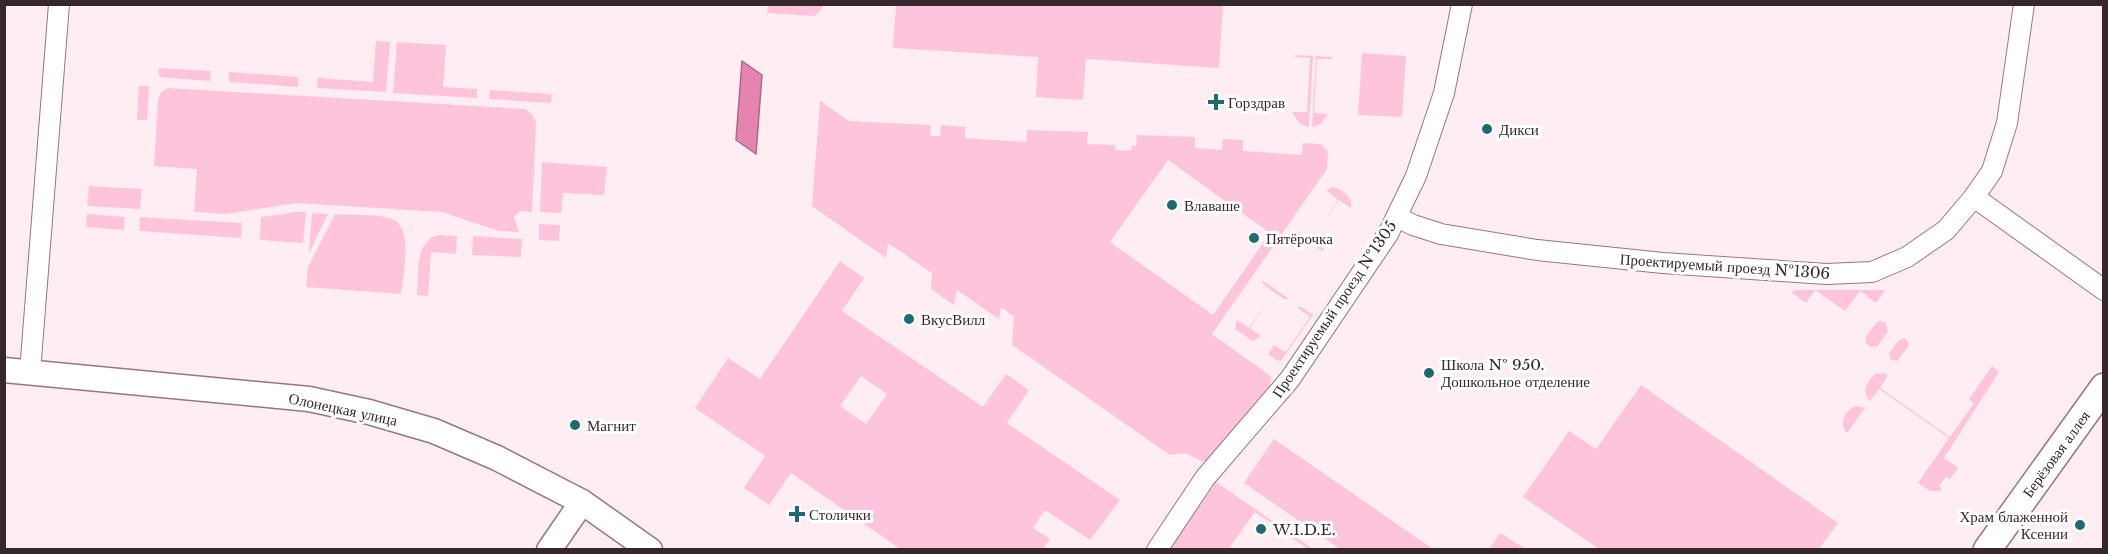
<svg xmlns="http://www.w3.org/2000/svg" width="2108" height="554" viewBox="0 0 2108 554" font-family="'Libre Baskerville',serif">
<rect width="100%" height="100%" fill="#feeef4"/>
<g fill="#fec4db" fill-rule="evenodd">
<polygon points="768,5 823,5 821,10 815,16 767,13"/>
<polygon points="896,5 1223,5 1219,68 1086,59 1083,100 1036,97 1038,57 893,48"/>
<polygon points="376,41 390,42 386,92 317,88 318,78 373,82"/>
<polygon points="397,42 446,45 443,87 477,89 477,98 393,93"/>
<polygon points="1362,53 1406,56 1402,117 1358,115"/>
<polygon points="1295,55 1313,56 1309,127 1300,124 1292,112 1307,112 1310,58 1295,57"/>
<polygon points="1316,56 1332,57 1332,59 1317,59 1314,113 1328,114 1321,124 1312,127"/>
<polygon points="159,68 211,71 210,81 159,77"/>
<polygon points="229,72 298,77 298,87 229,82"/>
<polygon points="139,86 149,86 147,120 137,120"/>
<polygon points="168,88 525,109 532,114 536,123 532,212 520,211 514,217 519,232 499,231 442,212 296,203 225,214 194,212 197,169 154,166 158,100 161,92"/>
<polygon points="490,90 552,94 551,103 489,99"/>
<path d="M 820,101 L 849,121 L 931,125 L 930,136 L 940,136 L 941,125 L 965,127 L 965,138 L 1026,142 L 1027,130 L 1088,132 L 1087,144 L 1115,145 L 1115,150 L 1131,151 L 1132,146 L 1136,146 L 1137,135 L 1195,137 L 1195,148 L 1222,150 L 1223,139 L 1243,140 L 1243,151 L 1302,155 L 1303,143 L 1321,144 L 1328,152 L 1327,169 L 1212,334 L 1265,372 L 1271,377 L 1270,388 L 1207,461 L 1201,461 L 1185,453 L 1170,455 L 1012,345 L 1014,317 L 1001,307 L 999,319 L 957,290 L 954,305 L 931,289 L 932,273 L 888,243 L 886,258 L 812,206 ZM 1168,160 L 1270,233 L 1213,315 L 1110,242 Z"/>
<polygon points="542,162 607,167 604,195 563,193 561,213 540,212"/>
<polygon points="89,186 142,189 140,209 87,206"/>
<path d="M 1333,187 C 1343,190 1353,197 1351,208 L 1339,200 L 1314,235 L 1311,241 L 1324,249 L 1322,251 L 1296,234 L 1297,231 L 1311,240 L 1338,200 L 1326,190 Z"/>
<polygon points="296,212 306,212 303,243 260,240 261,217"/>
<polygon points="312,213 328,214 309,253"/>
<polygon points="87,214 125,217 124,230 86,227"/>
<path d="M 335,214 C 349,215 380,214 392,219 C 414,227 403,275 401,294 L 306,287 L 308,267 Z"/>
<polygon points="140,217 242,223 241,238 139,231"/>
<polygon points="539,224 560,225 559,241 539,240"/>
<path d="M 437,235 L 457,236 L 456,254 L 431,252 L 428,296 L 417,295 C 419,275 414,244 437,235 Z"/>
<polygon points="473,236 522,239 521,257 472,255"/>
<path d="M 840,261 L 864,278 L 842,311 L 983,407 L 1006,374 L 1029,390 L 1007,423 L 1120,500 L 1090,540 L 1045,510 L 1033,528 L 1050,539 L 1043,549 L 900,549 L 791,473 L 769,505 L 744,488 L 765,456 L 695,408 L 728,358 L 760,379 ZM 861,376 L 887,394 L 866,424 L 840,406 Z"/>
<polygon points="1263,281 1288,298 1286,300 1274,292 1250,328 1261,336 1253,341 1235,329 1237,320 1249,328 1274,292 1262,283"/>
<polygon points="1794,290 1885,290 1876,303 1860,291 1845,311 1815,290 1806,303 1792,293"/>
<polygon points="1300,306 1313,315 1281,361 1276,360 1268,354 1274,345 1286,352 1310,317 1298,308"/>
<polygon points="1878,321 1885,322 1888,331 1878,346 1871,347 1866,343 1866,336"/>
<polygon points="1904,338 1908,341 1908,347 1897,361 1891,360 1889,353 1899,340"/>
<path d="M 1992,366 L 1999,372 L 1944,458 L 1958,468 L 1950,479 L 1946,477 L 1939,486 L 1942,488 L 1940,491 L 1930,491 L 1918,483 L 1949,438 L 1879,389 L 1870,401 C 1861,391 1867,382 1875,374 L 1884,373 L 1888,375 L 1880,388 L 1950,437 L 1974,403 L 1969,399 Z"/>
<polygon points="1641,385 1838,523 1819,549 1599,549 1523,497 1569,431 1596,449"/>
<path d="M 1856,406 L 1865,408 L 1847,433 C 1838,423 1844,411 1856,406 Z"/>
<polygon points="1274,439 1433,549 1340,549 1244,483"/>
<polygon points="1216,482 1313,549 1308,549 1255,512 1230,547 1234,549 1170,549"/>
<polygon points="1500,533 1526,549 1489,549"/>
</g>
<polygon fill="#e484af" stroke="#b06888" stroke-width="1.5" points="742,61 762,75 756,154 736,140"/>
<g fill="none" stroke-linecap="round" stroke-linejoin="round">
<defs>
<g id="minor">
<polyline points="1974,197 2104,290"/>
<polyline points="1397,217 1413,225 1441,234 1537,250 1663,263 1826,274 1872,272 1907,257 1946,230 1974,197 1992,171 2007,123 2024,4"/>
<polyline points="30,372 59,4"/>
<polyline points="1157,550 1205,478 1290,379 1388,234 1416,176 1444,93 1462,4"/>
</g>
<g id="tertiary">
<polyline points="4,370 309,399 369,412 434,431 497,458 582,502 650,550"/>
<polyline points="549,550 582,502"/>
</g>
<polyline id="secondary" points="1987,550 2104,387"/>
</defs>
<use href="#minor" stroke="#987583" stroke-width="22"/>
<use href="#tertiary" stroke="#987583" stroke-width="27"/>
<use href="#secondary" stroke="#987583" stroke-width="30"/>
<use href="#minor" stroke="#fff" stroke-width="20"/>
<use href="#tertiary" stroke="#fff" stroke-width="24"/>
<use href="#secondary" stroke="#fff" stroke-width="27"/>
</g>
<g fill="#1e6a70" stroke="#fff" stroke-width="2">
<path d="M1213 93h6v6h6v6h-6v6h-6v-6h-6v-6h6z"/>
<circle cx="1487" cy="129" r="6"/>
<circle cx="1172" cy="205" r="6"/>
<circle cx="1254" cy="238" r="6"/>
<circle cx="909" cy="319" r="6"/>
<circle cx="1429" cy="373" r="6"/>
<circle cx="575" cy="425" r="6"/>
<path d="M794 505h6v6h6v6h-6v6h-6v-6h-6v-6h6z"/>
<circle cx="2080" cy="525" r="6"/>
<circle cx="1261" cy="529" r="6"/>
</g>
<g text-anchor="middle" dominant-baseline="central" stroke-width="6" stroke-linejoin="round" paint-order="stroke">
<g font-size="15" fill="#36272d" stroke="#fff" text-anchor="start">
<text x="1228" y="102">Горздрав</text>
<text x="1499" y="129">Дикси</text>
<text x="1184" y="205">Влаваше</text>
<text x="1266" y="238">Пятёрочка</text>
<text x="921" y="319">ВкусВилл</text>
<text x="1441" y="364">Школа № 950.<tspan x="1441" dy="17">Дошкольное отделение</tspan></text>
<text x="587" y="425">Магнит</text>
<text x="809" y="514">Столички</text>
<text x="2068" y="516" text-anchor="end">Храм блаженной<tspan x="2068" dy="17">Ксении</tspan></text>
<text x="1273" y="529">W.I.D.E.</text>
</g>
<g font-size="15" fill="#36272d" stroke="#fff">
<text transform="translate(1725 266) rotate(4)">Проектируемый проезд №1306</text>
<text transform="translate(1334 309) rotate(-56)">Проектируемый проезд №1305</text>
<text transform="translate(343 409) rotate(12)">Олонецкая улица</text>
<text transform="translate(2056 454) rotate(-54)">Берёзовая аллея</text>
</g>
</g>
<rect width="2108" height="554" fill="none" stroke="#36272d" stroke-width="12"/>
</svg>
